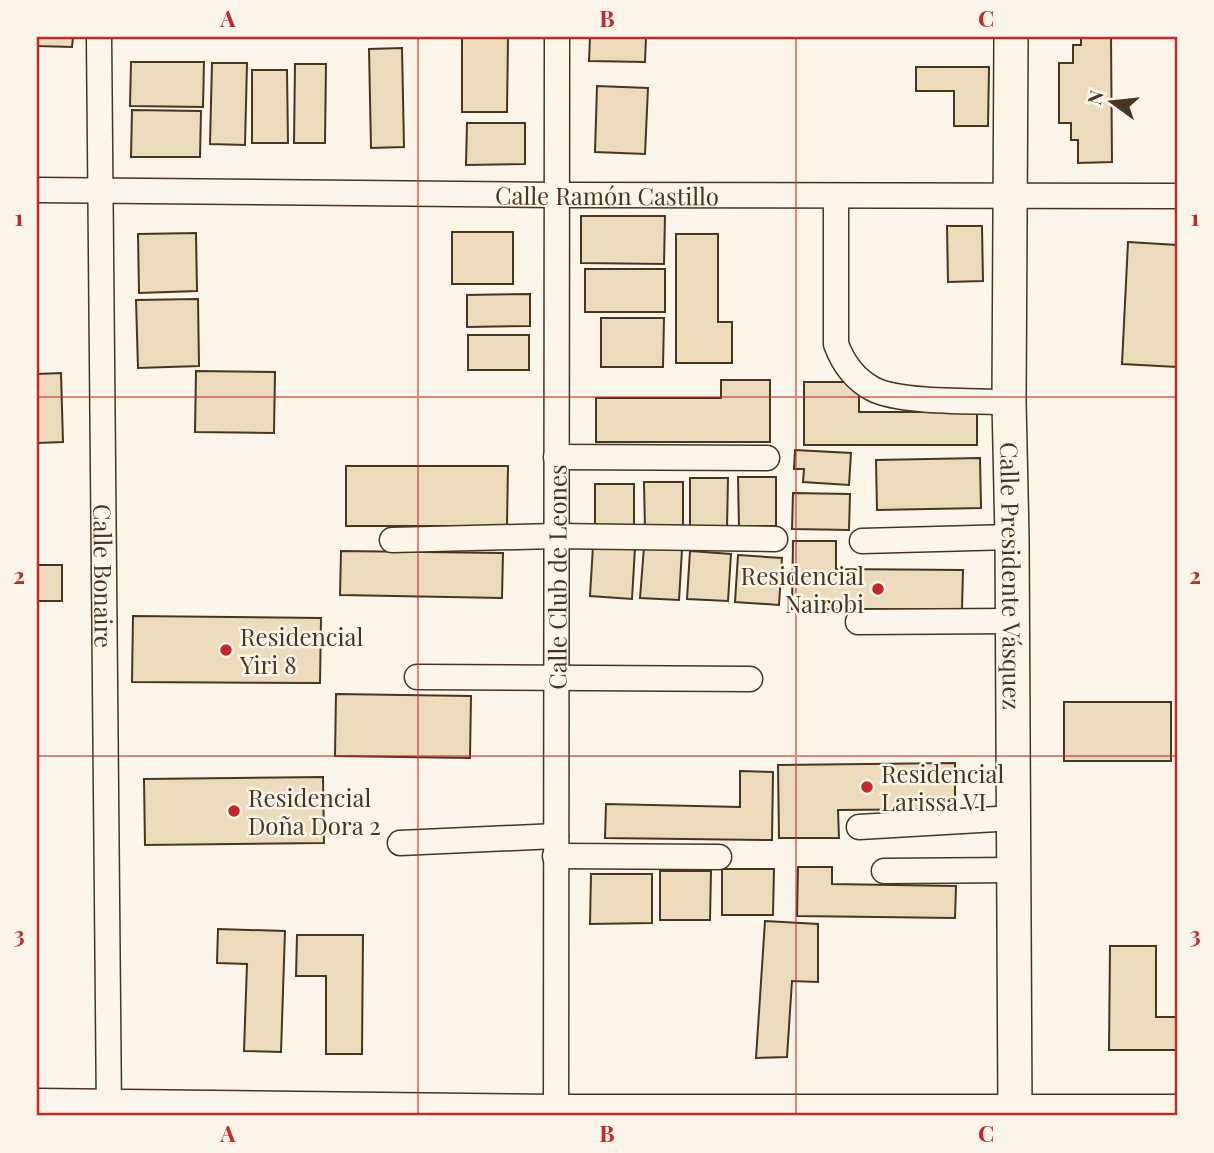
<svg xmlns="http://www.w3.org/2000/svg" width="1214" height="1153" viewBox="0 0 1214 1153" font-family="'Playfair Display',serif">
<rect width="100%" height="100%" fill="#fbf6e9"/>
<g fill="#ecdcbc" stroke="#4a3520" stroke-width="2">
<polygon points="37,37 73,37 72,47 37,46"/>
<polygon points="462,37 508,37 507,112 462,112"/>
<polygon points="590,37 646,37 645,62 589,61"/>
<polygon points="1081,37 1111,37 1112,162 1078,163 1078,140 1071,140 1071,123 1059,123 1059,63 1073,63 1073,45 1081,45"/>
<polygon points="402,48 404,147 371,148 369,49"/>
<polygon points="131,62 204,62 203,107 130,106"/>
<polygon points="212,63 247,63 245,145 210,144"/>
<polygon points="295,64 326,64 325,143 294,143"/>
<polygon points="916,67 989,67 988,126 954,126 954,91 916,91"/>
<polygon points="252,70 287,70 288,143 252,143"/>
<polygon points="597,86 648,88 645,154 595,152"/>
<polygon points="132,110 201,111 200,157 131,157"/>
<polygon points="467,123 525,123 525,164 466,165"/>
<polygon points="581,216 665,216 664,264 581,263"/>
<polygon points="947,226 982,226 983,281 948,282"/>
<rect x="452" y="232" width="61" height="52"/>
<polygon points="196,233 197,291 139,293 138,234"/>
<polygon points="676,234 718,234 718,322 732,322 732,363 676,363"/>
<polygon points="1128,242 1177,245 1177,367 1122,364"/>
<rect x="585" y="269" width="80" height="43"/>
<polygon points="530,294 530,326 467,327 467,295"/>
<polygon points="198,299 199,366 138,368 136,300"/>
<polygon points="601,318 664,318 663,367 601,367"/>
<rect x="468" y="335" width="61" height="35"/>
<polygon points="196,371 275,372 274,433 195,432"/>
<polygon points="61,373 63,442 37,443 37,374"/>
<polygon points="721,380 770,380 770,442 596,442 596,398 721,398"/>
<polygon points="804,382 859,382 859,412 977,412 977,445 804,445"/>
<polygon points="795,450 851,453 849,485 803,482 804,469 794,469"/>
<polygon points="980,458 981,508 877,510 876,460"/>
<polygon points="346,466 508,466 507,526 346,526"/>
<polygon points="738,477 776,477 776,526 739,526"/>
<polygon points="690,478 728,478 727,528 690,529"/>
<polygon points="644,482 683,482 683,530 645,530"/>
<rect x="595" y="484" width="39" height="41"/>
<polygon points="793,493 850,494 849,530 792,529"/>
<polygon points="793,541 836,541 836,569 963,570 962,609 792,609"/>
<polygon points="593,546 635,548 632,599 590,596"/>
<polygon points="644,547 682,550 679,600 640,598"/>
<polygon points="341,551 503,553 502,598 340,595"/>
<polygon points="690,551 731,554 728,601 687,599"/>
<polygon points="738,555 782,558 779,605 735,602"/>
<rect x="37" y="565" width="25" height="36"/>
<polygon points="133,616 321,618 320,683 132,682"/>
<polygon points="336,694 471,696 470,758 335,756"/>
<rect x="1064" y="702" width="107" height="59"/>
<polygon points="955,763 955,809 838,810 839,838 779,838 778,765"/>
<polygon points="740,771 773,772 772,840 605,838 606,804 740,807"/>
<polygon points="323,777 324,843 145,845 144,779"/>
<polygon points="798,867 832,867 832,884 956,886 955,918 797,916"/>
<polygon points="722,869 774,869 773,915 722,915"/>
<polygon points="660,871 711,871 710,920 660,920"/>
<polygon points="591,874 652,874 652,923 590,924"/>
<polygon points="765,921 818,924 818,982 792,981 787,1057 756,1058"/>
<polygon points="218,929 285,931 281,1052 244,1051 247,964 217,963"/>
<polygon points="297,935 363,935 362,1054 326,1054 326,976 296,976"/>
<polygon points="1110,946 1156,946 1156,1017 1177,1017 1177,1050 1109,1050"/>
</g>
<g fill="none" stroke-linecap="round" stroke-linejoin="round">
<defs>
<g id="street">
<path id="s1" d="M 99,37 L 109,1114"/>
<path id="s2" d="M 37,190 L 556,195 L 1177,196"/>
<path d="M 836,196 L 836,344 C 843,363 854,379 873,389 C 899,403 977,401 1009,402"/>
<polyline points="556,457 767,458"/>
<polyline points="392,540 555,536 775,539"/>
<polyline points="862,541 1012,537"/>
<polyline points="858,622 1012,621"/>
<polyline points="417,677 750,679"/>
<polyline points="859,827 1014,818"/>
<polyline points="400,843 556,836"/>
<polyline points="555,856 719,857"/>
<polyline points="884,871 1014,870"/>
<polyline points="37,1101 556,1107 1177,1107"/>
<path id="s3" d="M 556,1116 L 557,37"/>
</g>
<g id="secondary">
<path id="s4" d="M 1011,37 L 1009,402 L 1012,537 L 1015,1116"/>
</g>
</defs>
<use href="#street" stroke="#4a3520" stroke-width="27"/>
<use href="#secondary" stroke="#4a3520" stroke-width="36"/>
<use href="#street" stroke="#fbf6e9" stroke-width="24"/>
<use href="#secondary" stroke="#fbf6e9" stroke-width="33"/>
</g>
<path fill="none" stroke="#c62828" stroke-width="2" stroke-opacity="0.55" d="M 418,37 L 418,1116M 796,37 L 796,1116M 37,397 L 1177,397M 37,756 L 1177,756"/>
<g fill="#c62828" stroke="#fbf6e9" stroke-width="2.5">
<circle cx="878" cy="589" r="7"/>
<circle cx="226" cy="650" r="7"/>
<circle cx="867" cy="787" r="7"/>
<circle cx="234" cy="811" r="7"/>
</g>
<g text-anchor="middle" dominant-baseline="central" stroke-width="5" stroke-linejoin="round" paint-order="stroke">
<g font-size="24" fill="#4a3520" stroke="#fbf6e9">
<text stroke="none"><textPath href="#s2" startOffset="570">Calle Ramón Castillo</textPath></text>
<text stroke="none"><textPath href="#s3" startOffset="539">Calle Club de Leones</textPath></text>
<text stroke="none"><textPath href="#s4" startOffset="539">Calle Presidente Vásquez</textPath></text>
<text stroke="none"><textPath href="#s1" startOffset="539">Calle Bonaire</textPath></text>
</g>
<g font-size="24" fill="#4a3520" stroke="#fbf6e9" text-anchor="start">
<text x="864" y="575" text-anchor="end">Residencial<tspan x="864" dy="28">Nairobi</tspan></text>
<text x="240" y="636">Residencial<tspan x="240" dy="28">Yiri 8</tspan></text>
<text x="881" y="773">Residencial<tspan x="881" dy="28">Larissa VI</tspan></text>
<text x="248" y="797">Residencial<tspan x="248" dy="28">Doña Dora 2</tspan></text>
</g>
</g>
<rect width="1214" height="1153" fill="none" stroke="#fbf6e9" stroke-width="77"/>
<g transform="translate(1112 102) rotate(285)" stroke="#fbf6e9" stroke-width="5" paint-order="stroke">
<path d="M0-5L12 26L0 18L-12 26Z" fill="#4a3520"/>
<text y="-10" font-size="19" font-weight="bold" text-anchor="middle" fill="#4a3520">N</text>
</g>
<rect x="38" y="38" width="1138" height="1076" fill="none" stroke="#c62828" stroke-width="2.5"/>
<g font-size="23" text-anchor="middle" font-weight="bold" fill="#c62828">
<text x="228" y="27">A</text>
<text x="607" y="27">B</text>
<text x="986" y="27">C</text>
<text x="19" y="226">1</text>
<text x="1195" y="226">1</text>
<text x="19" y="584">2</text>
<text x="1195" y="584">2</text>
<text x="19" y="943">3</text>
<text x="1195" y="943">3</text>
<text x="228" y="1142">A</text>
<text x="607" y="1142">B</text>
<text x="986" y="1142">C</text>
</g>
</svg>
